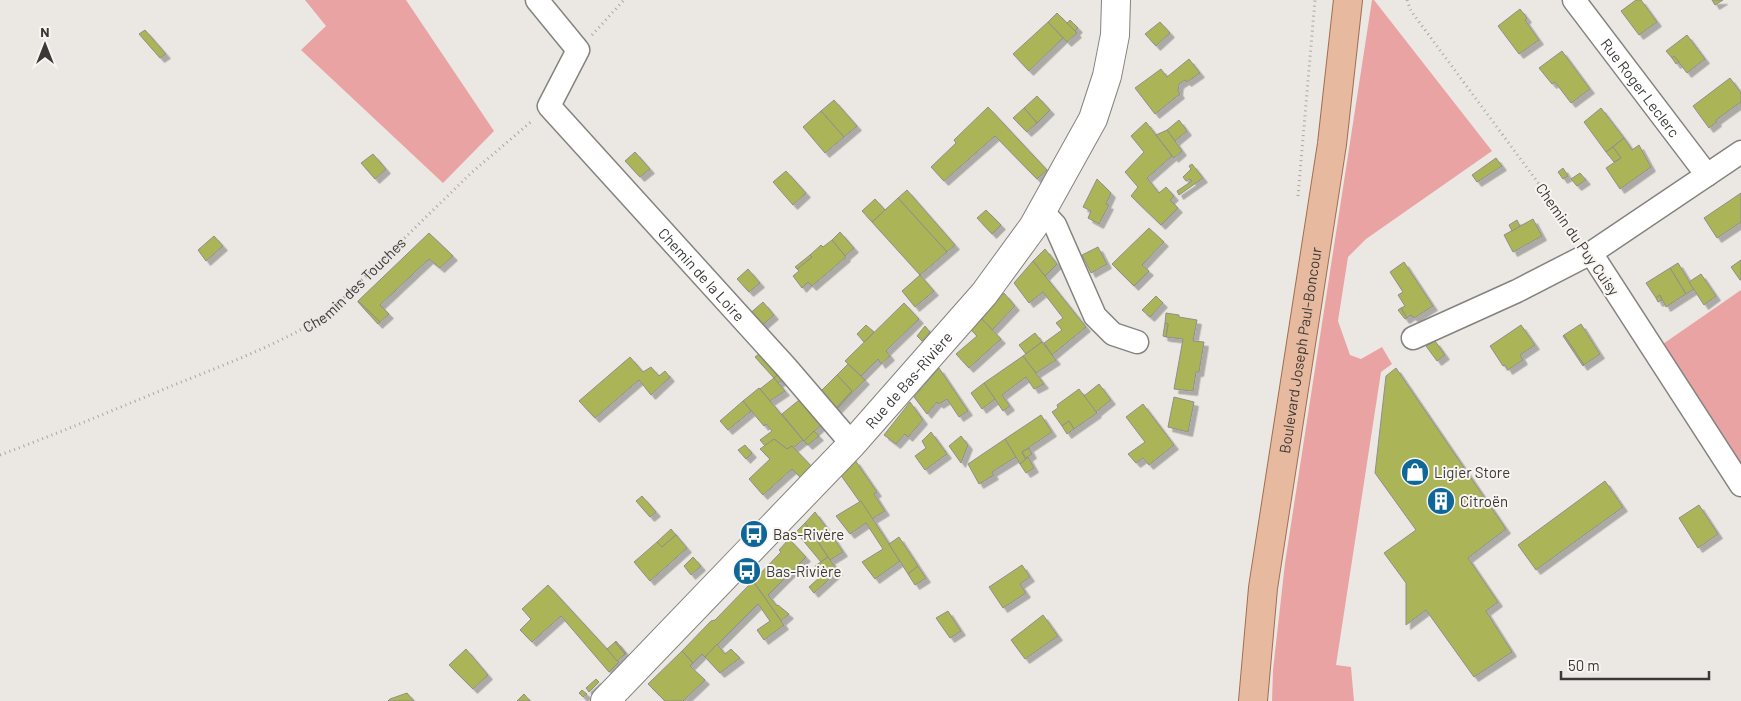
<svg xmlns="http://www.w3.org/2000/svg" width="1741" height="701" viewBox="0 0 1741 701" font-family="Barlow,sans-serif">
<defs>
<filter id="shadow"><feDropShadow dx="4.5" dy="4.5" stdDeviation="0" flood-color="#0004"/></filter>
</defs>
<rect width="100%" height="100%" fill="#ebe8e3"/>
<g fill="#eaa3a3">
<polygon points="305,0 406,0 494,131 443,183 301,50 326,26"/>
<polygon points="1372,0 1374,0 1492,151 1366,239 1348,257 1338,321 1350,355 1361,359 1382,347 1392,364 1381,372 1336,665 1351,667 1354,701 1272,701 1273,670 1285,563"/>
<polygon points="1741,290 1741,464 1660,346"/>
</g>
<g fill="#acb458" stroke="#8f8f8a" filter="url(#shadow)">
<polygon points="1636,0 1641,0 1657,22 1639,35 1621,11"/>
<polygon points="1712,0 1723,0 1715,5"/>
<polygon points="1520,9 1527,18 1525,20 1539,40 1519,54 1498,26"/>
<polygon points="1057,13 1077,33 1067,42 1048,22"/>
<polygon points="1070,20 1078,28 1075,31 1067,23"/>
<polygon points="1048,22 1063,38 1029,71 1013,54"/>
<polygon points="1160,22 1170,33 1156,46 1145,34"/>
<polygon points="145,30 166,54 160,58 139,34"/>
<polygon points="1687,35 1705,59 1687,73 1674,56 1672,58 1666,51"/>
<polygon points="1562,51 1590,89 1571,103 1555,82 1552,84 1539,68"/>
<polygon points="1674,56 1679,62 1676,64 1672,58"/>
<polygon points="1189,59 1200,73 1187,82 1185,80 1179,84 1178,91 1180,94 1155,114 1135,88 1161,69 1167,77"/>
<polygon points="1730,78 1741,93 1741,102 1716,120 1717,122 1709,128 1693,106"/>
<polygon points="1037,96 1050,110 1037,123 1024,108"/>
<polygon points="834,100 857,126 844,137 821,111"/>
<polygon points="988,107 1047,170 1037,179 995,136 944,181 931,167 956,143 954,140"/>
<polygon points="1024,108 1037,123 1027,132 1013,118"/>
<polygon points="1601,108 1624,138 1606,152 1584,122"/>
<polygon points="821,111 844,137 825,153 803,127"/>
<polygon points="1179,120 1187,131 1175,141 1167,130"/>
<polygon points="1146,122 1172,156 1147,178 1159,193 1166,187 1174,196 1170,200 1178,208 1161,225 1131,196 1138,187 1125,172 1144,152 1131,136"/>
<polygon points="1167,130 1182,151 1174,158 1156,135"/>
<polygon points="1624,138 1632,150 1639,145 1651,167 1620,189 1606,168 1621,158 1613,147"/>
<polygon points="1613,147 1621,158 1614,162 1606,152"/>
<polygon points="635,152 650,169 640,177 625,161"/>
<polygon points="373,154 386,169 375,179 361,163"/>
<polygon points="1496,158 1502,166 1477,182 1472,175"/>
<polygon points="1192,164 1203,178 1179,195 1177,191 1192,181 1190,179 1186,181 1183,177 1191,169 1189,166"/>
<polygon points="1563,168 1568,176 1563,179 1558,172"/>
<polygon points="786,171 806,193 793,205 773,182"/>
<polygon points="1580,173 1586,180 1577,186 1571,179"/>
<polygon points="1097,179 1111,193 1106,204 1109,205 1099,224 1088,218 1091,211 1083,207"/>
<polygon points="907,190 955,245 947,252 898,198"/>
<polygon points="1741,193 1741,222 1717,238 1704,218"/>
<polygon points="898,198 947,252 920,275 872,222"/>
<polygon points="875,199 885,210 872,222 862,211"/>
<polygon points="986,210 1001,225 992,234 977,218"/>
<polygon points="1533,219 1542,236 1513,252 1504,235"/>
<polygon points="1517,220 1520,226 1512,231 1509,225"/>
<polygon points="1149,228 1164,242 1142,265 1149,271 1134,286 1112,264"/>
<polygon points="840,232 854,248 845,256 832,240"/>
<polygon points="429,233 453,256 440,268 429,259 380,305 389,314 380,322 358,301"/>
<polygon points="214,236 223,246 206,261 198,250"/>
<polygon points="832,240 846,257 812,286 808,282 802,288 793,276 799,271 797,269 812,257 810,255 821,245 823,247"/>
<polygon points="1098,247 1107,264 1091,273 1082,255"/>
<polygon points="1045,249 1057,264 1045,276 1033,261"/>
<polygon points="810,255 812,257 797,269 795,267"/>
<polygon points="1741,260 1741,280 1740,280 1731,267"/>
<polygon points="1033,261 1086,327 1052,355 1044,343 1062,330 1056,323 1063,318 1043,292 1029,303 1014,283"/>
<polygon points="1404,262 1433,306 1414,318 1411,315 1407,318 1401,308 1405,306 1398,295 1403,292 1390,272"/>
<polygon points="1678,263 1694,289 1686,294 1670,268"/>
<polygon points="1670,268 1686,294 1666,307 1660,295 1656,298 1646,283"/>
<polygon points="748,269 760,283 749,292 737,279"/>
<polygon points="1701,274 1716,296 1704,305 1689,282"/>
<polygon points="920,275 934,291 915,307 902,291"/>
<polygon points="1004,293 1015,306 992,330 982,319"/>
<polygon points="1660,295 1662,300 1658,302 1656,298"/>
<polygon points="1156,296 1163,303 1150,317 1142,310"/>
<polygon points="358,301 380,322 378,324 358,302"/>
<polygon points="763,302 774,315 759,328 747,316"/>
<polygon points="904,303 919,319 886,351 890,356 881,364 878,359 861,376 845,361"/>
<polygon points="1401,308 1407,318 1405,319 1398,310"/>
<polygon points="1166,313 1179,315 1179,317 1197,320 1193,341 1204,342 1199,372 1196,372 1193,391 1174,389 1183,339 1166,337 1168,324 1165,323"/>
<polygon points="982,319 1001,339 969,368 956,354 977,336 971,330"/>
<polygon points="1165,323 1168,324 1166,337 1163,336"/>
<polygon points="1581,324 1600,354 1584,365 1564,335"/>
<polygon points="866,325 874,332 864,342 857,334"/>
<polygon points="1521,325 1535,345 1520,355 1523,360 1508,370 1505,365 1503,366 1490,346"/>
<polygon points="925,326 930,332 922,341 917,336"/>
<polygon points="1035,333 1042,342 1026,354 1019,345"/>
<polygon points="1564,335 1584,365 1583,366 1563,336"/>
<polygon points="1435,341 1445,355 1437,361 1426,346"/>
<polygon points="1042,342 1056,360 1036,373 1023,356"/>
<polygon points="764,350 781,371 774,378 755,357"/>
<polygon points="1023,356 1044,384 1034,389 1026,377 1002,395 1010,406 1003,411 984,383"/>
<polygon points="630,357 643,372 651,367 659,376 665,371 670,377 651,395 639,380 595,418 579,401"/>
<polygon points="848,364 865,380 832,414 852,391 837,375"/>
<polygon points="939,368 968,411 959,417 947,399 939,404 937,402 927,414 914,397"/>
<polygon points="1396,368 1506,529 1468,558 1498,602 1486,611 1512,652 1474,677 1426,610 1406,625 1406,583 1384,553 1416,530 1375,473 1386,376"/>
<polygon points="780,373 785,378 778,383 774,378"/>
<polygon points="837,375 852,391 831,413 816,396"/>
<polygon points="774,378 785,391 770,401 760,389"/>
<polygon points="984,383 995,399 982,409 971,393"/>
<polygon points="1099,384 1111,400 1096,412 1084,396"/>
<polygon points="759,388 803,440 793,448 792,446 787,449 774,439 765,446 760,440 772,431 766,424 764,426 743,401"/>
<polygon points="1079,389 1097,413 1074,429 1069,421 1062,426 1052,412 1058,408 1057,405"/>
<polygon points="804,396 826,421 804,441 782,414"/>
<polygon points="1174,397 1194,402 1188,432 1168,427"/>
<polygon points="743,401 751,411 728,430 720,421"/>
<polygon points="910,402 923,420 908,437 905,434 896,444 884,435"/>
<polygon points="1143,404 1174,445 1149,465 1143,458 1136,463 1128,454 1145,442 1126,417"/>
<polygon points="1041,415 1052,432 1022,452 1026,460 1020,464 1005,439"/>
<polygon points="1069,421 1074,429 1067,434 1062,426"/>
<polygon points="814,431 819,436 808,445 804,441"/>
<polygon points="931,432 947,454 925,470 915,456 926,448 922,441"/>
<polygon points="961,436 968,445 961,463 949,446"/>
<polygon points="774,439 787,449 792,446 813,468 802,479 792,469 763,495 749,479 770,459 760,449"/>
<polygon points="1005,439 1016,457 992,472 994,475 979,484 968,464"/>
<polygon points="745,445 752,453 746,459 738,450"/>
<polygon points="1029,448 1032,454 1026,458 1022,452"/>
<polygon points="1028,457 1034,468 1026,473 1020,464"/>
<polygon points="855,460 877,492 874,494 885,511 872,519 840,474"/>
<polygon points="1605,481 1623,507 1536,570 1518,545"/>
<polygon points="642,496 656,512 650,517 636,501"/>
<polygon points="861,501 900,561 875,579 862,562 883,549 866,523 850,534 836,516"/>
<polygon points="1699,505 1718,534 1698,548 1679,518"/>
<polygon points="815,512 829,531 817,540 805,523"/>
<polygon points="805,523 828,557 821,562 796,532"/>
<polygon points="671,529 676,535 662,547 657,542"/>
<polygon points="829,531 843,552 830,560 817,540"/>
<polygon points="676,535 687,548 650,581 634,562 657,542 662,547"/>
<polygon points="899,537 918,566 908,574 889,544"/>
<polygon points="789,539 806,557 768,595 777,606 778,605 789,614 781,621 753,581 781,552 779,550"/>
<polygon points="693,557 701,566 691,575 684,566"/>
<polygon points="828,557 838,571 814,593 809,587 821,576 815,566"/>
<polygon points="1022,565 1030,577 1020,584 1026,593 1003,608 989,587"/>
<polygon points="918,566 926,578 915,585 908,574"/>
<polygon points="753,581 784,625 764,640 757,630 770,621 758,604 705,657 702,654 693,663 682,651 711,621 715,620"/>
<polygon points="548,585 619,662 609,672 561,616 532,642 520,630 531,619 522,609"/>
<polygon points="948,611 961,631 950,638 936,618"/>
<polygon points="1043,615 1058,636 1025,659 1011,640"/>
<polygon points="616,641 626,653 625,654 615,642"/>
<polygon points="615,642 625,654 617,661 607,649"/>
<polygon points="717,644 725,654 731,649 740,658 720,673 705,657"/>
<polygon points="466,649 488,675 473,689 449,665"/>
<polygon points="682,651 693,663 690,666 705,680 683,701 665,701 648,684"/>
<polygon points="596,679 599,682 589,692 586,688"/>
<polygon points="582,690 587,694 583,697 579,693"/>
<polygon points="407,693 414,701 388,701 390,699"/>
<polygon points="524,694 530,701 517,701"/>
</g>
<g fill="none" stroke-linecap="round" stroke-linejoin="round">
<defs>
<g id="minor">
<path id="s2" d="M 537,0 L 578,50 L 549,106 L 786,367 L 852,444"/>
<path id="s3" d="M 1574,0 L 1707,175"/>
<polyline points="1042,211 1055,225 1095,316 1113,334 1137,342"/>
<polyline points="1591,253 1741,485"/>
<polyline points="1413,338 1517,291 1591,253 1741,152"/>
</g>
<g id="tertiary">
<path id="s4" d="M 605,701 L 852,444 L 984,294 L 1033,227 L 1093,119 L 1107,76 L 1115,35 L 1116,0"/>
</g>
<g id="primary">
<path id="s5" d="M 1253,701 L 1263,588 L 1332,144 L 1348,0"/>
</g>
</defs>
<use href="#minor" stroke="#85837f" stroke-width="25"/>
<use href="#tertiary" stroke="#85837f" stroke-width="30"/>
<use href="#primary" stroke="#a06e50" stroke-width="30"/>
<g stroke="#a9a7a3" stroke-width="3" stroke-dasharray="1 4" stroke-linecap="butt">
<polyline points="1407,0 1411,11 1431,38 1579,238"/>
<polyline points="592,35 624,0"/>
<polyline points="1298,196 1315,0"/>
<path id="s1" d="M 0,455 C 59,433 116,409 174,385 C 226,364 278,345 326,315 L 471,173 L 533,120"/>
</g>
<use href="#minor" stroke="#fff" stroke-width="22"/>
<use href="#tertiary" stroke="#fff" stroke-width="28"/>
<use href="#primary" stroke="#e7b99e" stroke-width="28"/>
</g>
<defs>
<symbol id="shop-disc" viewBox="-11 -11 22 22"><circle r="9.5" fill="#0f6797" stroke="#f8f5f1"/><path d="M-5-2.5h2.3a2.7 3.5 0 0 1 5.4 0H5L5.5 6h-11ZM-1.5-2.5h3a1.5 2.3 0 0 0-3 0Z" fill="#fff"/></symbol>
<symbol id="building-disc" viewBox="-11 -11 22 22"><circle r="9.5" fill="#0f6797" stroke="#f8f5f1"/><path d="M-4-6H4V6H1V3H-1V6H-4ZM-2.5-4.3h1.7v1.8h-1.7ZM.8-4.3h1.7v1.8H.8ZM-2.5-1h1.7V.8h-1.7ZM.8-1h1.7V.8H.8Z" fill="#fff"/></symbol>
<symbol id="bus-disc" viewBox="-11 -11 22 22"><circle r="9.5" fill="#0f6797" stroke="#f8f5f1"/><path d="M-5-6H5V4H4V6H2V4H-2V6H-4V4H-5ZM-3.5-4V0h7V-4ZM-3.5 1.2v1.5H-2V1.2ZM2 1.2v1.5H3.5V1.2Z" fill="#fff"/></symbol>
</defs>
<g fill-rule="evenodd">
<use href="#shop-disc" x="1399" y="456" width="32" height="32"/>
<use href="#building-disc" x="1425" y="485" width="32" height="32"/>
<use href="#bus-disc" x="738" y="518" width="32" height="32"/>
<use href="#bus-disc" x="731" y="555" width="32" height="32"/>
</g>
<g text-anchor="middle" dominant-baseline="central" stroke-width="4" stroke-linejoin="round" paint-order="stroke">
<g font-size="15" fill="#3a3937" stroke="#f8f5f1">
<text stroke="none"><textPath href="#s3" startOffset="110">Rue Roger Leclerc</textPath></text>
<text transform="translate(1578 239) rotate(55)">Chemin du Puy Cuisy</text>
<text stroke="none"><textPath href="#s2" startOffset="355">Chemin de la Loire</textPath></text>
<text stroke="none"><textPath href="#s1" startOffset="396">Chemin des Touches</textPath></text>
<text stroke="none"><textPath href="#s5" startOffset="354">Boulevard Joseph Paul-Boncour</textPath></text>
<text stroke="none"><textPath href="#s4" startOffset="442">Rue de Bas-Rivière</textPath></text>
</g>
<g font-size="15" fill="#3a3937" stroke="#f8f5f1" text-anchor="start">
<text x="1434" y="472">Ligier Store</text>
<text x="1460" y="501">Citroën</text>
<text x="773" y="534">Bas-Rivère</text>
<text x="766" y="571">Bas-Rivière</text>
</g>
</g>
<g transform="translate(45 45)" stroke="#f8f5f1" stroke-width="4" paint-order="stroke">
<path d="M0-4L9 19L0 12L-9 19Z" fill="#3a3937"/>
<text y="-8" font-size="14" font-weight="bold" text-anchor="middle" fill="#3a3937">N</text>
</g>
<path d="M1561 671v8h148v-8" fill="none" stroke="#3a3937" stroke-width="2.5"/>
<text x="1568" y="671" font-size="15" fill="#3a3937" stroke="#f8f5f1" stroke-width="4" paint-order="stroke">50 m</text>
</svg>
